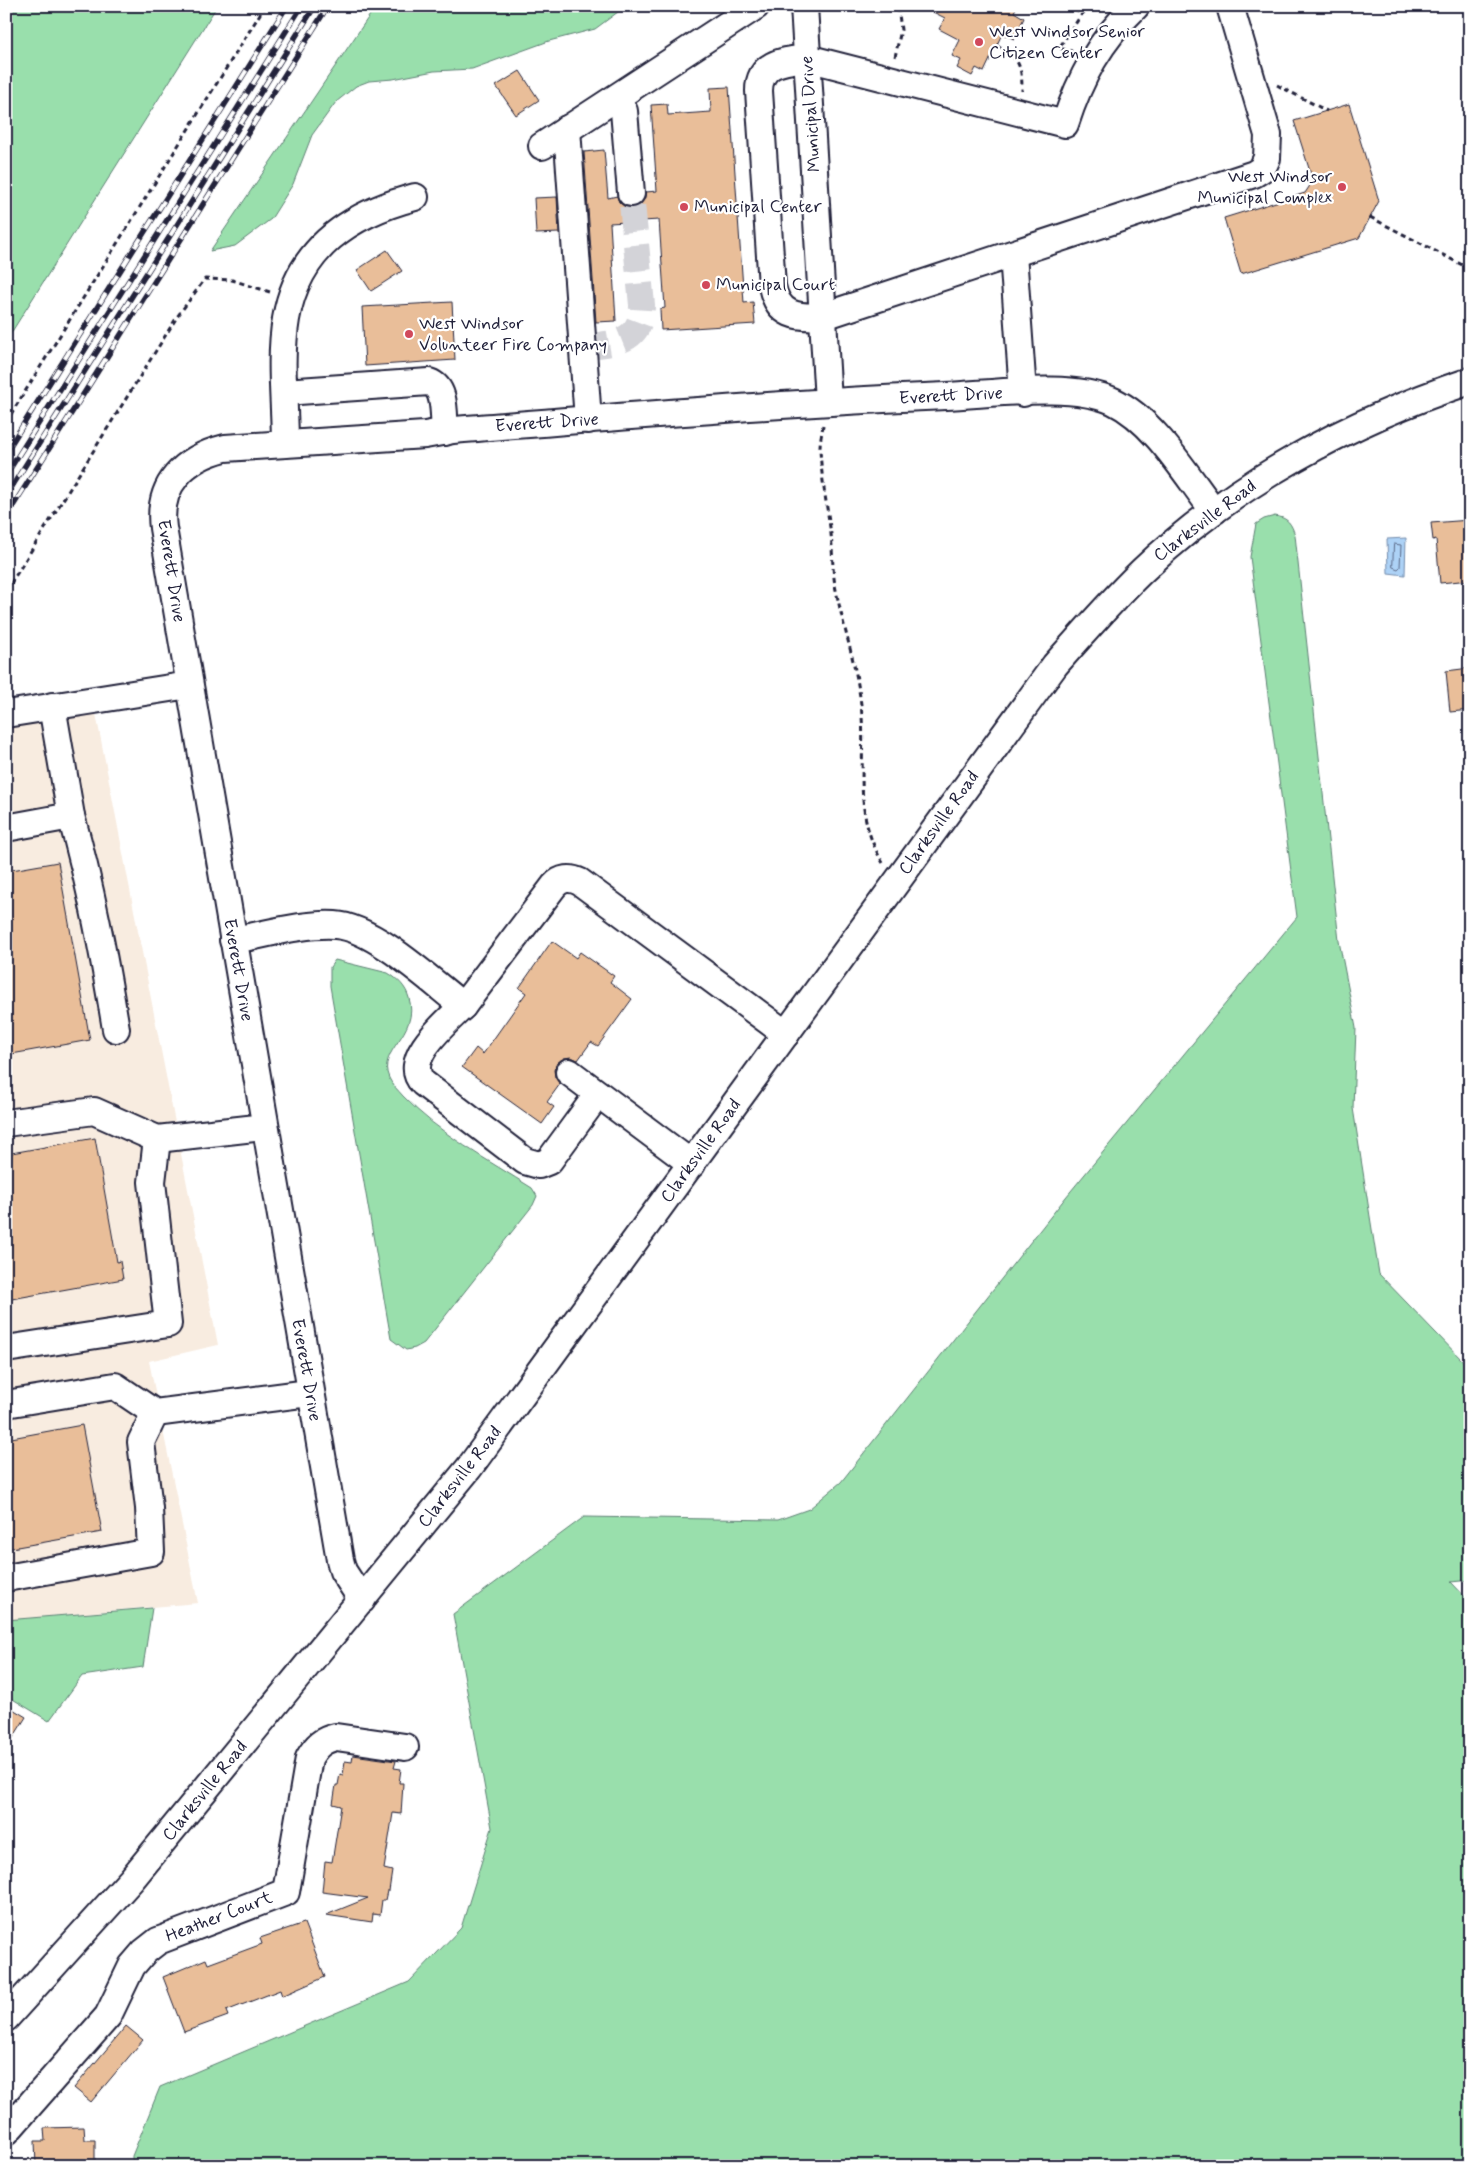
<svg xmlns="http://www.w3.org/2000/svg" width="1476" height="2172" viewBox="0 0 1476 2172" font-family="Mynerve,sans-serif">
<rect width="100%" height="100%" fill="#fff"/>
<filter id="ink" filterUnits="userSpaceOnUse"><feTurbulence type="fractalNoise" baseFrequency=".02" numOctaves="2"/><feDisplacementMap in="SourceGraphic" scale="10" xChannelSelector="R" yChannelSelector="G"/><feConvolveMatrix kernelMatrix="1 2 1 2 8 2 1 2 1" color-interpolation-filters="sRGB"/></filter>
<g filter="url(#ink)">
<polygon fill="#f8ece0" points="91,688 218,1345 149,1361 198,1603 6,1620 6,701"/>
<g fill="#99dfac" stroke="#5e8074">
<polygon points="6,6 217,6 6,341"/>
<polygon points="376,6 626,6 595,29 549,41 472,69 434,71 393,79 369,81 356,86 336,102 312,135 293,184 271,219 235,246 210,251"/>
<path d="M 1275,516 C 1288,518 1291,523 1295,535 L 1339,941 L 1356,1028 L 1353,1108 L 1379,1274 L 1463,1361 L 1470,1391 L 1470,1580 L 1451,1582 L 1470,1602 L 1470,2166 L 132,2166 L 132,2156 L 160,2087 L 409,1982 L 461,1928 L 492,1828 L 453,1614 L 584,1517 L 778,1520 L 809,1509 L 841,1482 L 1066,1197 L 1297,917 L 1250,557 L 1256,524 L 1264,519 Z"/>
<path d="M 335,960 L 388,973 C 398,979 406,987 409,998 C 420,1035 376,1050 389,1078 C 392,1085 398,1090 403,1096 C 439,1134 488,1160 532,1188 L 537,1196 L 533,1205 L 424,1343 L 415,1348 L 406,1350 L 391,1339 L 330,986 L 330,967 Z"/>
<polygon points="152,1608 143,1667 82,1676 49,1721 6,1695 6,1620"/>
</g>
<polygon fill="#add2f6" stroke="#758cab" points="1406,538 1405,575 1388,573 1387,539"/>
<g fill="none" stroke-linecap="round" stroke-linejoin="round">
<polygon stroke="#5a6886" stroke-width="1" points="1394,544 1401,545 1400,567 1398,569 1393,567"/>
</g>
<g fill="#e9be99" stroke="#22223b">
<polygon points="921,6 1017,6 1014,12 1024,18 1014,39 1002,34 984,72 976,68 972,76 957,68 961,60 952,56 960,40 939,29 945,18"/>
<polygon points="520,71 539,100 516,115 496,86"/>
<polygon points="729,87 744,303 753,302 755,324 661,330 660,309 665,308 659,220 610,223 616,321 596,322 584,152 604,150 608,198 617,196 619,202 625,207 632,208 639,206 644,200 646,192 657,191 651,105 667,104 668,115 711,112 710,88"/>
<polygon points="1349,104 1379,201 1359,238 1241,274 1224,218 1305,193 1313,181 1294,121"/>
<polygon points="557,197 559,233 536,234 534,198"/>
<polygon points="387,250 402,271 371,291 357,270"/>
<polygon points="452,302 455,360 365,366 362,307"/>
<polygon points="1470,520 1470,580 1440,583 1436,539 1433,540 1431,523"/>
<polygon points="1470,668 1470,710 1450,712 1446,671"/>
<polygon points="58,862 90,1040 6,1055 6,871"/>
<polygon points="552,941 576,958 580,952 614,976 610,982 632,999 598,1046 591,1042 578,1060 571,1057 564,1058 557,1063 554,1070 555,1077 560,1084 547,1102 554,1107 542,1124 462,1067 476,1048 483,1054 526,993 519,988"/>
<polygon points="95,1138 117,1262 120,1261 123,1279 6,1300 6,1154"/>
<polygon points="82,1425 102,1532 6,1549 6,1439"/>
<polygon points="6,1705 26,1717 6,1749"/>
<polygon points="353,1755 396,1761 394,1768 401,1769 399,1783 403,1783 401,1814 393,1813 384,1869 392,1871 389,1891 387,1891 385,1900 382,1900 380,1915 373,1914 372,1922 326,1915 368,1898 322,1892 325,1861 332,1862 341,1806 333,1804 336,1785 338,1785 340,1774 343,1775 345,1761 352,1762"/>
<polygon points="304,1923 325,1977 282,1996 280,1990 226,2011 228,2016 184,2032 163,1977 206,1959 208,1964 262,1944 260,1938"/>
<polygon points="126,2026 143,2040 91,2102 74,2088"/>
<polygon points="84,2127 85,2140 95,2140 95,2166 36,2166 35,2141 45,2141 44,2128"/>
</g>
<g fill="none" stroke-linecap="round" stroke-linejoin="round">
<path stroke="#d3d3d8" stroke-width="26" stroke-dasharray="26 13" stroke-linecap="butt" d="M 583,346 C 613,344 642,343 642,305 L 631,193"/>
<defs>
<g id="minor">
<polyline points="804,6 828,401"/>
<path d="M 1136,6 C 1100,40 1080,78 1065,124 L 807,58 C 784,61 759,62 759,91 L 772,286 C 778,316 797,318 824,316 L 1254,174 L 1262,169 L 1267,158 L 1268,135 L 1230,6"/>
<polyline points="617,98 624,111 631,193"/>
<polyline points="567,129 588,420"/>
<polyline points="542,146 756,6"/>
<polyline points="1013,254 1023,393"/>
<path d="M 284,392 L 429,382 C 447,388 443,416 445,432"/>
<path d="M 285,444 C 285,404 279,360 286,319 C 298,248 350,214 415,197"/>
<polyline points="6,714 189,685"/>
<path d="M 71,816 C 91,886 104,957 116,1029"/>
<polyline points="6,828 71,816 52,706"/>
<path d="M 233,940 C 264,935 303,923 335,925 C 374,927 432,982 463,1006 L 554,886 C 561,878 570,877 580,882 L 786,1034"/>
<path d="M 463,1006 C 447,1022 400,1060 423,1083 L 525,1161 L 539,1165 L 549,1161 L 598,1094"/>
<polyline points="569,1072 692,1164"/>
<polyline points="6,1123 94,1111 157,1139 264,1127"/>
<polyline points="6,1349 168,1324 152,1182 157,1139"/>
<polyline points="6,1404 115,1386 155,1413 309,1393"/>
<polyline points="6,1578 151,1552 149,1508 141,1442 155,1413"/>
<path d="M 362,1600 L 343,1571 L 340,1560 L 163,528 C 157,484 185,458 225,448 L 425,435 L 453,430 C 617,417 782,403 946,396 C 993,394 1071,382 1113,401 C 1155,421 1186,475 1214,511"/>
<path d="M 6,2018 L 131,1880 L 469,1468 L 1055,665 C 1083,633 1111,601 1142,571 C 1234,483 1350,421 1470,381"/>
<path d="M 6,2132 L 108,2016 L 132,1966 L 144,1952 L 158,1941 L 286,1892 L 309,1758 C 316,1746 322,1740 336,1737 L 405,1747"/>
</g>
</defs>
<use href="#minor" stroke="#22223b" stroke-width="30"/>
<g stroke="#22223b" stroke-width="3" stroke-dasharray="5 4" stroke-linecap="butt">
<polyline points="1066,6 1082,14 1089,6"/>
<path d="M 997,45 C 1019,58 1022,65 1022,91"/>
<polyline points="1072,54 1071,51 1059,48 1082,14"/>
<polyline points="895,57 901,30 898,6"/>
<polyline points="1277,85 1327,111"/>
<polyline points="1370,217 1470,269"/>
<polyline points="6,422 265,6"/>
<path d="M 823,425 C 822,433 820,440 820,448 C 821,476 827,506 831,534 C 833,553 832,572 836,590 C 843,626 855,661 860,697 C 869,758 849,807 883,863"/>
<polyline points="6,591 177,317 205,279 232,280 270,292"/>
</g>
<use href="#minor" stroke="#fff" stroke-width="26"/>
<defs>
<g id="rail">
<polyline points="6,452 287,6"/>
<polyline points="6,475 302,6"/>
<polyline points="6,496 315,6"/>
<polyline points="6,517 328,6"/>
</g>
</defs>
<use href="#rail" stroke="#22223b" stroke-width="5.5"/>
<use href="#rail" stroke="#fff" stroke-width="4" stroke-dasharray="11" stroke-linecap="butt"/>
</g>
</g>
<g fill="#d1495b" stroke="#fff" stroke-width="2">
<circle cx="979" cy="42" r="5"/>
<circle cx="1342" cy="187" r="5"/>
<circle cx="684" cy="207" r="5"/>
<circle cx="706" cy="285" r="5"/>
<circle cx="409" cy="334" r="5"/>
</g>
<g text-anchor="middle" dominant-baseline="central" stroke-width="4.5" stroke-linejoin="round" paint-order="stroke">
<g font-size="18" fill="#22223b" stroke="#fff" text-anchor="start">
<text x="989" y="32">West Windsor Senior<tspan x="989" dy="21">Citizen Center</tspan></text>
<text x="1332" y="177" text-anchor="end">West Windsor<tspan x="1332" dy="21">Municipal Complex</tspan></text>
<text x="694" y="207">Municipal Center</text>
<text x="716" y="285">Municipal Court</text>
<text x="419" y="324">West Windsor<tspan x="419" dy="21">Volunteer Fire Company</tspan></text>
</g>
<g font-size="18" fill="#22223b" stroke="#fff">
<text transform="translate(811 114) rotate(-94)">Municipal Drive</text>
<text transform="translate(951 396) rotate(-3)">Everett Drive</text>
<text transform="translate(547 423) rotate(-4)">Everett Drive</text>
<text transform="translate(1205 521) rotate(-37)">Clarksville Road</text>
<text transform="translate(171 571) rotate(81)">Everett Drive</text>
<text transform="translate(939 823) rotate(-54)">Clarksville Road</text>
<text transform="translate(238 970) rotate(80)">Everett Drive</text>
<text transform="translate(701 1151) rotate(-54)">Clarksville Road</text>
<text transform="translate(306 1370) rotate(80)">Everett Drive</text>
<text transform="translate(460 1477) rotate(-52)">Clarksville Road</text>
<text transform="translate(205 1791) rotate(-51)">Clarksville Road</text>
<text transform="translate(219 1917) rotate(-21)">Heather Court</text>
</g>
</g>
<rect width="1476" height="2172" fill="none" stroke="#fff" stroke-width="25"/>
<rect x="12" y="12" width="1451" height="2147" fill="none" stroke="#22223b" stroke-width="2" filter="url(#ink)"/>
</svg>
